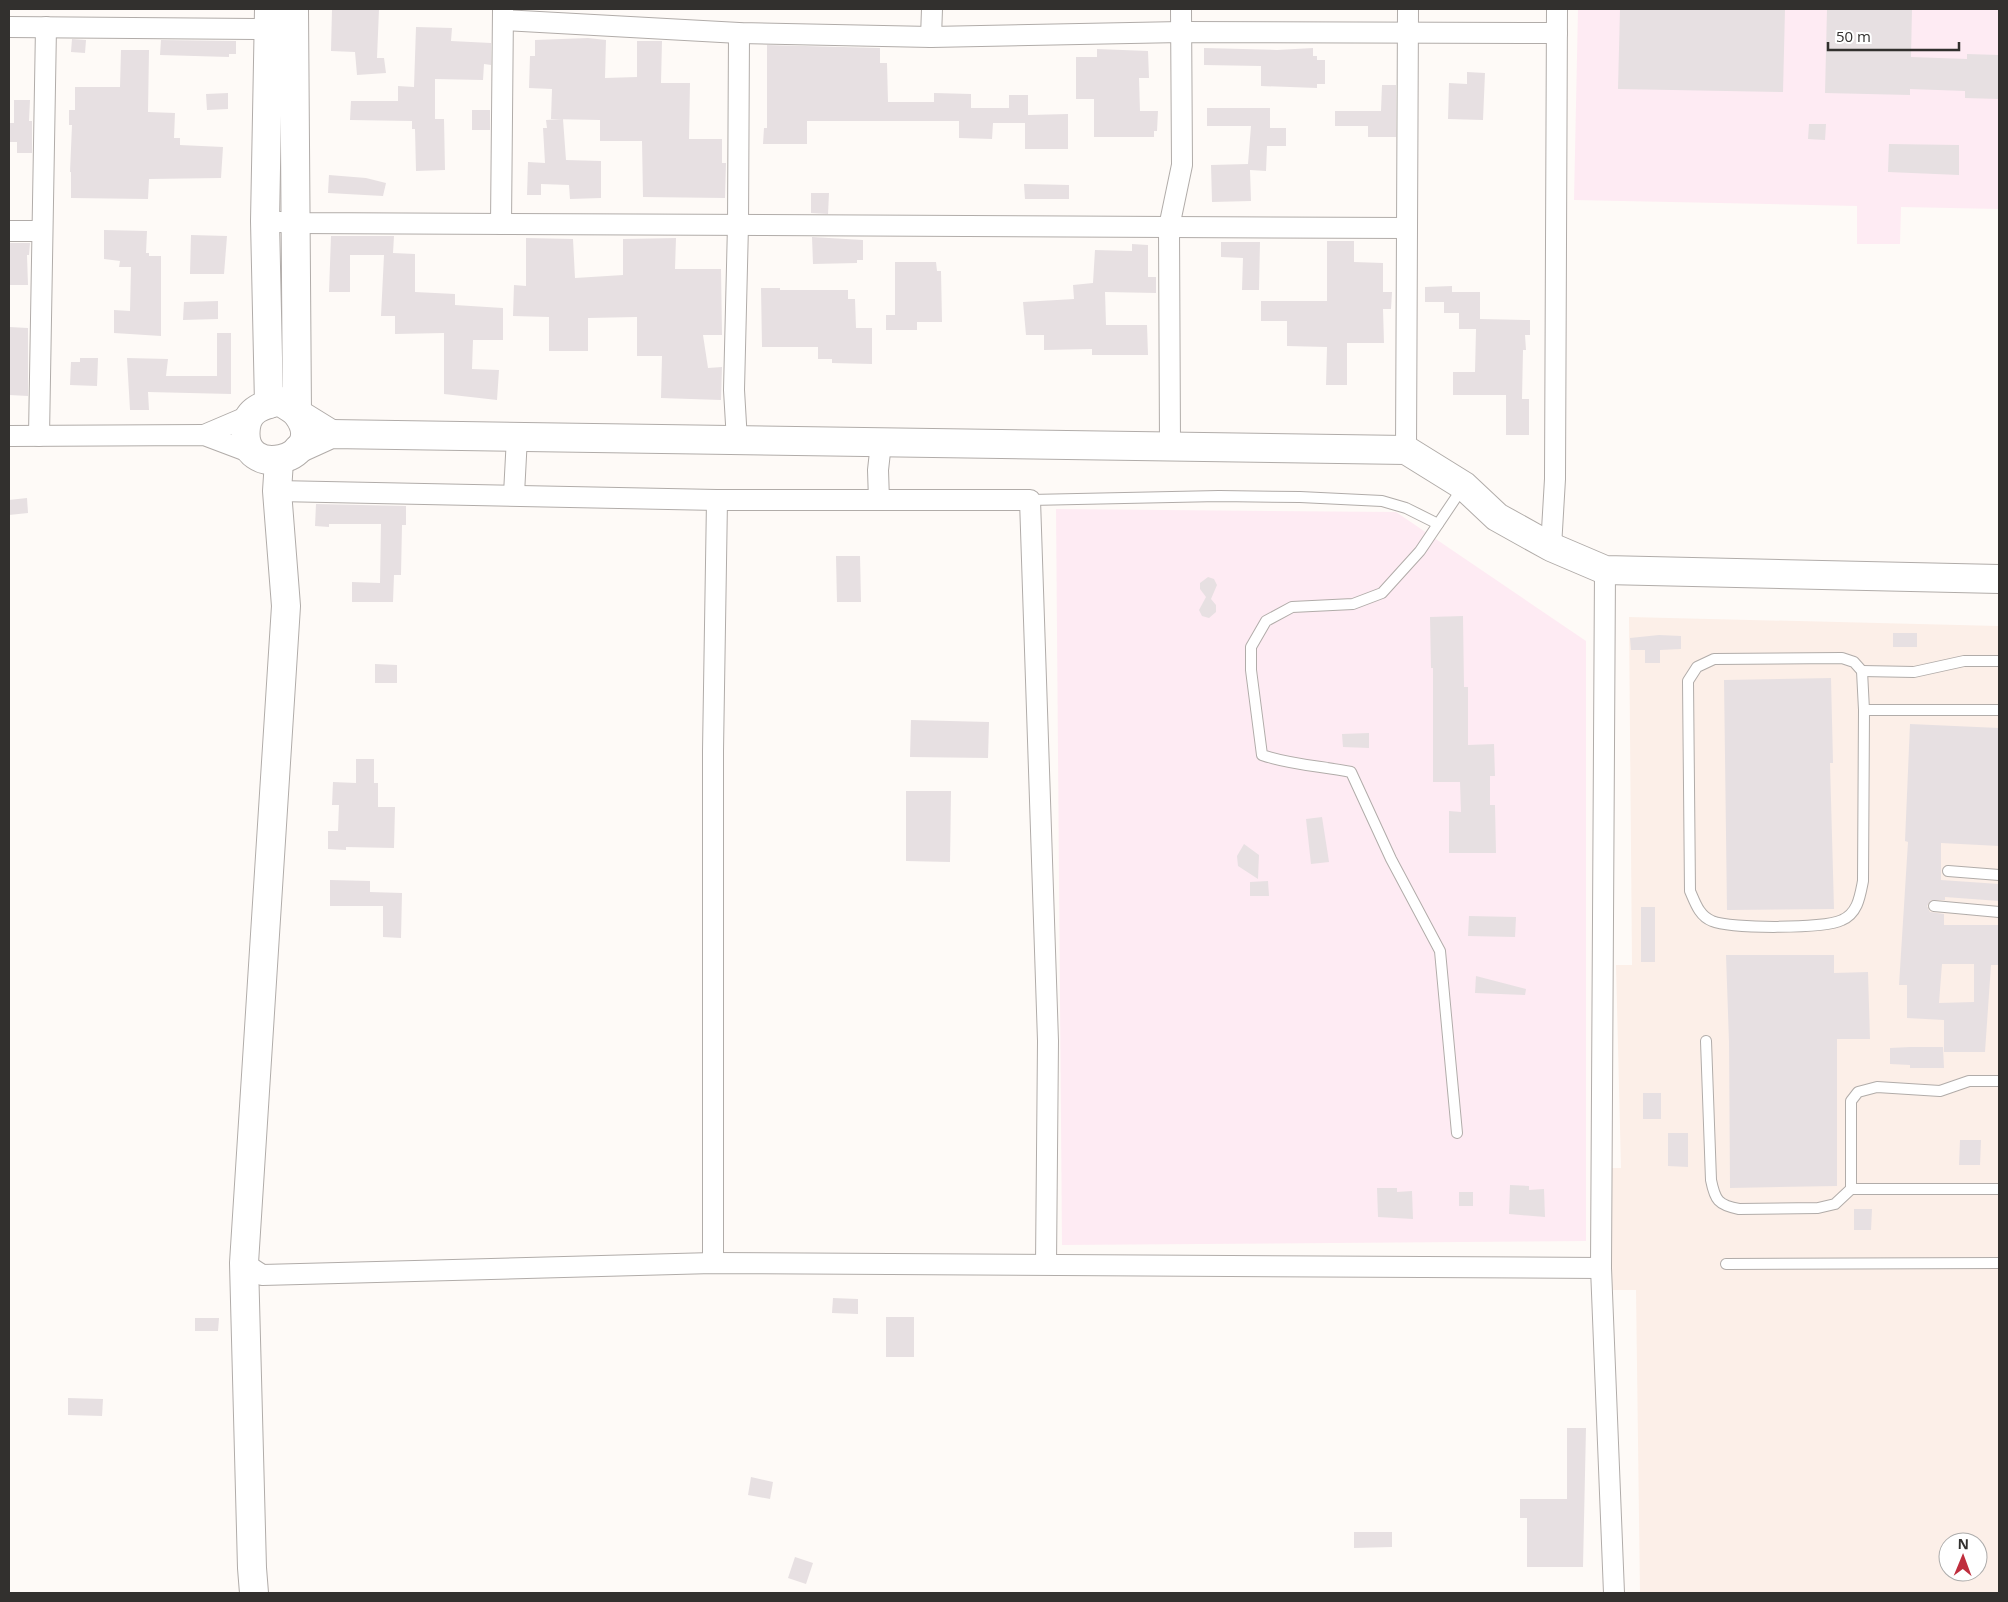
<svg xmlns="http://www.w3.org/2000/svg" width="2008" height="1602" viewBox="0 0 2008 1602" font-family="'Open Sans',sans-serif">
<rect width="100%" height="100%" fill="#fefaf7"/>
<path fill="#fcefe8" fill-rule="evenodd" d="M 1629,617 L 1999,626 L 1999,1593 L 1640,1593 L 1636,1290 L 1609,1290 L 1607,1168 L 1621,1168 L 1616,965 L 1632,965 ZM 1948,1542 L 1978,1542 L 1978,1572 L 1948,1572 Z"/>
<g fill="#feebf3">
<polygon points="1578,9 1999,9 1999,209 1901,207 1900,244 1857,244 1857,206 1574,200"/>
<polygon points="1056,509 1396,512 1586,641 1586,1241 1062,1245"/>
</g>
<g fill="#e7e0e2" fill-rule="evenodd">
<polygon points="332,9 379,9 377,58 384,58 386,73 357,75 355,52 331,51"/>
<polygon points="1620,9 1785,9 1783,92 1618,89"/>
<polygon points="1827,9 1912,9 1911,57 1967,59 1967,54 1999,55 1999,99 1965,98 1965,91 1910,89 1910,95 1825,93"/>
<polygon points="416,27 452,28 451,41 491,43 491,65 484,64 483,80 435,79 435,119 444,119 445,170 416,171 415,129 412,129 412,121 350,120 351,101 398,101 398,86 414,87"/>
<polygon points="588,38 606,40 605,78 637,77 637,41 662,41 661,83 690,83 689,139 722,139 722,163 726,163 725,198 643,197 642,141 600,141 600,120 551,119 552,89 529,88 530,56 535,56 535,40"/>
<polygon points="72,39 86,40 85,53 71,52"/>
<polygon points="161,40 236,41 236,54 229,54 229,57 160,55"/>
<polygon points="767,45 880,48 880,63 887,63 888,102 934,102 934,93 971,94 971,108 1009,108 1009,95 1028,95 1028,115 1068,114 1068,149 1025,149 1025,123 993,123 992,139 959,138 959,121 807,121 807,144 763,144 764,128 767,128"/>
<polygon points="1204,48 1277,50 1313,48 1313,56 1317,56 1317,60 1325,60 1325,84 1317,84 1317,88 1261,86 1261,66 1204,65"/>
<polygon points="1097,49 1148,51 1149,78 1139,78 1140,111 1158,111 1157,131 1154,131 1154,137 1094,137 1094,99 1076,99 1076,57 1097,57"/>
<polygon points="121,50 149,50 148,112 175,113 174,138 180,138 180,145 223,147 221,178 149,179 148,199 71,198 71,172 70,172 72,125 69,125 69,110 75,110 75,87 120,87"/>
<polygon points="1467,72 1485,73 1483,120 1448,119 1449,83 1467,84"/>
<polygon points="1382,85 1396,85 1396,137 1368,137 1368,126 1335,126 1335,111 1381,111"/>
<polygon points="228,93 228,109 207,110 206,94"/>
<polygon points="14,100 30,100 29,121 32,121 32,153 17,153 17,142 9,142 9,123 14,123"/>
<polygon points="1207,108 1270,108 1270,128 1286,128 1286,146 1267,146 1266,171 1250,170 1251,201 1212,202 1211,165 1248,164 1251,126 1207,126"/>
<rect x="472" y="110" width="18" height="20"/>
<polygon points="563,119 566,160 601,161 601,198 570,199 569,185 541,184 541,195 527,195 528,162 545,163 543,128 547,128 546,120"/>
<polygon points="1809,124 1826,124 1825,140 1808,139"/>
<polygon points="1889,144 1959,145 1959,175 1888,172"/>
<polygon points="329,175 366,178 386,183 383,196 328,193"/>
<polygon points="1024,184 1069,185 1069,199 1025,199"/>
<polygon points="811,193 829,193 828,214 811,213"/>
<polygon points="104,230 147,231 146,253 149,253 149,256 161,256 161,336 114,333 114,310 130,311 131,267 119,267 120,261 104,259"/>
<polygon points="191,235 227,236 224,274 190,274"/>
<polygon points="331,236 394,236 393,253 415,254 415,292 455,294 455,305 503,308 503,340 473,340 472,369 499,370 497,400 444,394 444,333 395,334 395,316 381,316 384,255 350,255 350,292 329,292"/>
<polygon points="812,237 863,240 863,260 857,260 857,263 813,264"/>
<polygon points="526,238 573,239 575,278 623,275 623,239 676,238 675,269 721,269 722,335 703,335 708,368 722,367 721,400 661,398 662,356 637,356 637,317 588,318 588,351 549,351 549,317 513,316 514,285 526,286"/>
<polygon points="1327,241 1354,241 1354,262 1383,263 1383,292 1392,292 1391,309 1383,309 1384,343 1347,343 1347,385 1326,385 1327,347 1287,346 1287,321 1261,321 1261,301 1327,301"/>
<polygon points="1221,242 1260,242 1259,290 1242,290 1243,258 1221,257"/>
<polygon points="9,243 30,243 29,255 27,255 28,285 9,285"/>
<polygon points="1132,244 1148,245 1148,277 1156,277 1156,293 1105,292 1106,325 1147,325 1148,355 1092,355 1092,349 1044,350 1044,335 1026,335 1023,302 1074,299 1073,285 1093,283 1095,250 1132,251"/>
<polygon points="895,262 936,262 937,271 941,271 942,322 917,322 917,330 886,330 886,315 895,315"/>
<polygon points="1452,286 1452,292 1480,292 1480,319 1530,320 1530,335 1525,335 1526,350 1523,350 1522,399 1529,399 1529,435 1506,435 1506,395 1453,395 1453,372 1475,372 1476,329 1459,329 1459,313 1444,313 1444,302 1425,302 1425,287"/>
<polygon points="761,288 780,288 780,290 848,290 848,299 855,299 856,328 872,328 872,364 832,363 832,359 818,359 818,347 762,347"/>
<polygon points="218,301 218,319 183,320 184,302"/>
<polygon points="9,327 28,328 28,396 9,395"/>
<polygon points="217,333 231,333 231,394 148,392 149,410 130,410 127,358 168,359 166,376 217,376"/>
<polygon points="80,358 98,358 97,386 70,385 71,362 80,362"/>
<polygon points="27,498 28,513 9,515 9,500"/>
<polygon points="316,504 406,506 406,525 402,525 401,575 394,575 393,602 352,602 352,582 380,583 381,524 329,524 329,527 315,526"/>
<polygon points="836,556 860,556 861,602 837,602"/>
<polygon points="1208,577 1214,579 1217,585 1211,599 1216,605 1216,612 1209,618 1202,616 1199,610 1206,597 1200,589 1200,583"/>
<polygon points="1463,616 1464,687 1468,687 1468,745 1494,744 1495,776 1490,776 1490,805 1495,805 1496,853 1449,853 1449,811 1461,812 1460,782 1433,782 1433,668 1431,668 1430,617"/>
<rect x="1893" y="633" width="24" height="14"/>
<polygon points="1659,635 1681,636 1681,649 1660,650 1660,663 1645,663 1645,650 1631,650 1630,638"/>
<polygon points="375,664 397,665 397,683 375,683"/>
<polygon points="1831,678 1833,763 1830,763 1834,909 1727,910 1724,680"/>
<polygon points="911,720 989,722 988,758 910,757"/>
<path d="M 1910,724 L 1999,728 L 1999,846 L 1941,843 L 1941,880 L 1999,884 L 1999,901 L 1945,897 L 1945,900 L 1931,900 L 1927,906 L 1930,912 L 1944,914 L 1944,925 L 1999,925 L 1999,965 L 1991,965 L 1985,1052 L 1944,1052 L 1944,1020 L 1907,1018 L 1907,985 L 1899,985 L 1908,842 L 1905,841 ZM 1942,964 L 1974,964 L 1974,1002 L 1939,1003 Z"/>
<polygon points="1369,733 1369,748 1343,747 1342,734"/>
<polygon points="356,759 374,759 374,783 378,783 378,807 395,807 394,848 346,847 346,850 328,849 328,831 338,831 339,805 332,805 333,782 356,783"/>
<polygon points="906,791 951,791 950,862 906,861"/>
<polygon points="1322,817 1329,862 1311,864 1306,819"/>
<polygon points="1244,844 1259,855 1258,879 1238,866 1237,856"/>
<polygon points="330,880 370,881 370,892 402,893 401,938 383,937 383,906 330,906"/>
<polygon points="1268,881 1269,896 1250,896 1250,882"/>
<rect x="1641" y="907" width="14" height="55"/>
<polygon points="1469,916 1516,917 1515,937 1468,936"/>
<polygon points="1726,955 1834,955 1834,973 1868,972 1870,1039 1837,1039 1837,1186 1730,1188 1729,1042"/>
<polygon points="1476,976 1526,989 1525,995 1475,993"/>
<polygon points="1910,1047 1943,1047 1944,1068 1910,1068 1910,1065 1890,1064 1890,1048"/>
<rect x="1643" y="1093" width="18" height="26"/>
<polygon points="1668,1133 1688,1133 1688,1167 1668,1166"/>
<polygon points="1960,1140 1981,1140 1980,1165 1959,1165"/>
<polygon points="1510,1185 1529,1186 1529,1190 1544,1189 1545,1217 1509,1214"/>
<polygon points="1377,1188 1397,1188 1397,1192 1412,1191 1413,1219 1378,1217"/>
<rect x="1459" y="1192" width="14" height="14"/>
<polygon points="1854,1209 1872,1209 1871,1230 1854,1230"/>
<polygon points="833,1298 858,1299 858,1314 832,1313"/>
<rect x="886" y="1317" width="28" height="40"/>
<polygon points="195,1318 219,1318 218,1331 195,1331"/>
<polygon points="68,1398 103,1399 102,1416 68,1415"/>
<polygon points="1567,1428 1586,1428 1583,1567 1527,1567 1527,1518 1520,1518 1520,1499 1567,1499"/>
<polygon points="751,1477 773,1482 770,1499 748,1495"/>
<polygon points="1354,1532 1392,1532 1392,1547 1354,1548"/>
<polygon points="795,1557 813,1563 806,1584 788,1578"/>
</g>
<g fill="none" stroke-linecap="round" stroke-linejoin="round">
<defs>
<g id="lane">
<polyline points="1030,500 1219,496 1300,497 1382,501 1406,508 1438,524"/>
<path d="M 1842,658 L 1854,662 L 1862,671 L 1864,710 L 1863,881 C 1860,896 1858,913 1842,920 C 1824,929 1731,929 1712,921 C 1699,916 1695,902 1690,891 L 1688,681 L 1697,667 L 1714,659 Z"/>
<polyline points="1862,671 1914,672 1964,661 1999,661"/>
<polyline points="1864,710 1999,710"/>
<polyline points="1948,871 1999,875"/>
<polyline points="1934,906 1999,912"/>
<path d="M 1706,1041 L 1711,1180 C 1715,1200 1718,1205 1739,1209 L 1818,1208 L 1835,1204 L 1851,1189 L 1999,1189"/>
<path d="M 1457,1133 L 1440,951 L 1391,859 L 1351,772 C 1322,766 1291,765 1262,755 L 1251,670 L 1251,647 L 1266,621 L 1292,607 L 1353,604 L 1382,593 L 1420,551 L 1463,487"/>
<polyline points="1851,1189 1851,1101 1858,1092 1877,1087 1940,1091 1969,1081 1999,1081"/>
<polyline points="1726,1264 1999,1263"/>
</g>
<g id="street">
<polyline points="503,20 739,33 931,37 1181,32 1557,33"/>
<polyline points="9,27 269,29"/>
<polyline points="931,37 932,9"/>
<polyline points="265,221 295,223 1407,228"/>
<polyline points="501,224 503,9"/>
<polyline points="9,231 42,231"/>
<polyline points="204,435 251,415"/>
<polyline points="9,436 204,435 257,455"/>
<polyline points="39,436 46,27"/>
<polyline points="737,441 734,390 738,225 739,33"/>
<polyline points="881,443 878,470 879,500 1030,500 1048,1041 1046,1264"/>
<polyline points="1170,445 1169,227 1182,165 1181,9"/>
<polyline points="1406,450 1408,9"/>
<polyline points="277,491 717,500"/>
<polyline points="514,494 517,437"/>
<polyline points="1551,547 1555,479 1557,9"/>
<polyline points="1605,570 1601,1268 1614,1593"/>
<polyline points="244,1263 262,1275 713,1263 1601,1268"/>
<polyline points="713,1263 713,751 717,500 879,500"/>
</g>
<g id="secondary">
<polyline points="294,9 297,413 331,434"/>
<path d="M 280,401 C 285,406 293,408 298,415 C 331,460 238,483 246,427 C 248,409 264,405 280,401 Z"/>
<polyline points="269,404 265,221 269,9"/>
<polyline points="298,449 331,434 1406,450 1464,486 1497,517 1551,547 1605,570 1999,579"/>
<polyline points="254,1593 252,1568 244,1263 286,606 277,491 279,461"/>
</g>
</defs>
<use href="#lane" stroke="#b1aca9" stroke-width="12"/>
<use href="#street" stroke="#b1aca9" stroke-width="22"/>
<use href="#secondary" stroke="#b1aca9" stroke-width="30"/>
<use href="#lane" stroke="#fff" stroke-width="10"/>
<use href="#street" stroke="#fff" stroke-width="20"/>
<use href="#secondary" stroke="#fff" stroke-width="28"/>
</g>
<rect width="2008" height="1602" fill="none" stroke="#32302e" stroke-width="20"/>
<g transform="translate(1963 1557) rotate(1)"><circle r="24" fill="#ffffff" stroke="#adacab"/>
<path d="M0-4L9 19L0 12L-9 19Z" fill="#bf2e3d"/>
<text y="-8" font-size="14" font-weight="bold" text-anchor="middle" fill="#32302e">N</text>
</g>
<path d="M1828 42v8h131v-8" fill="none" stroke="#32302e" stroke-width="2.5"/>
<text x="1836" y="42" font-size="15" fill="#32302e" stroke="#ffffff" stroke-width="4" paint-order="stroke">50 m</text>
</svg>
